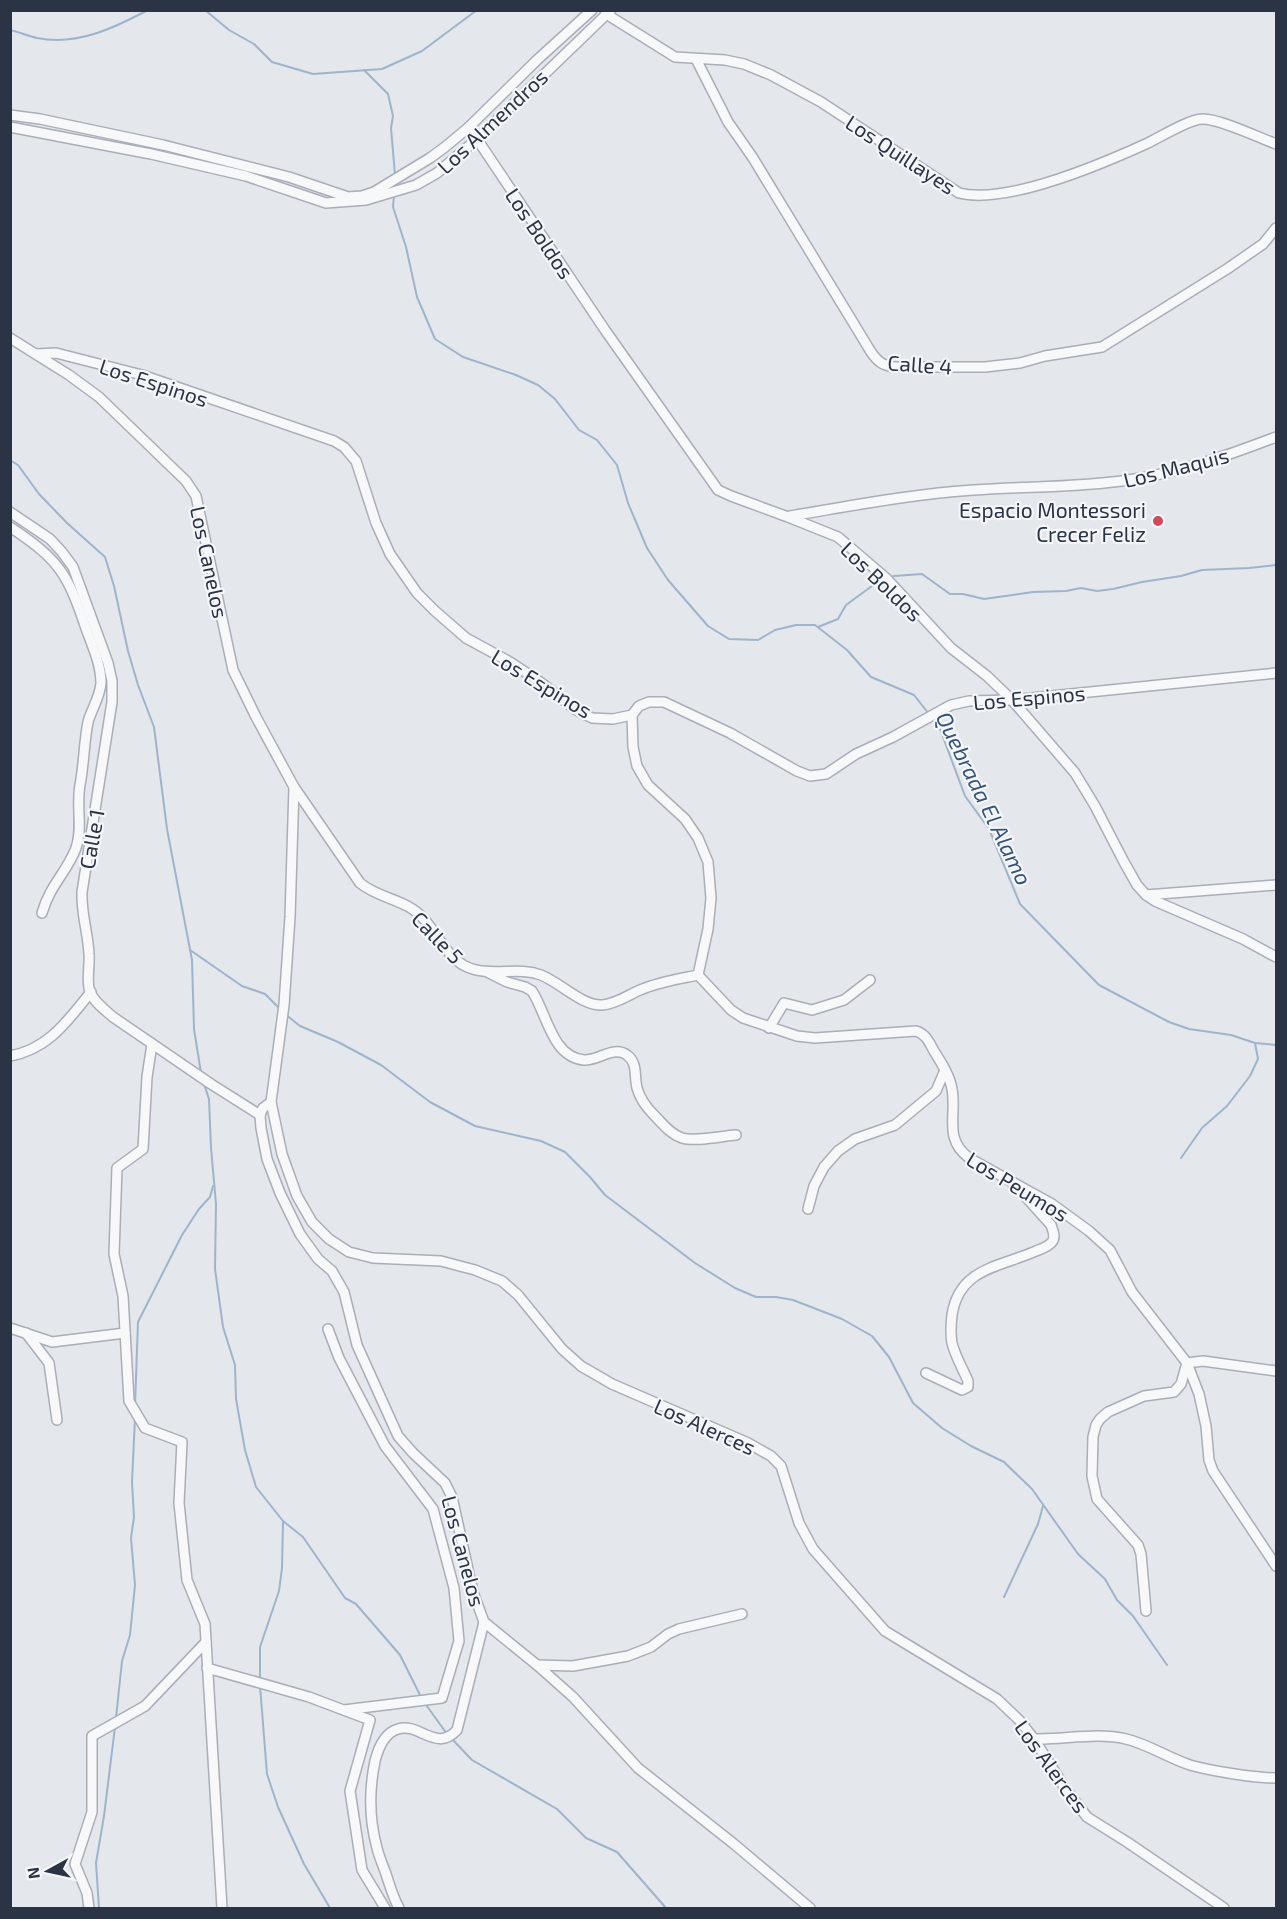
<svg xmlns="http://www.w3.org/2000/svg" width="1287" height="1919" viewBox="0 0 1287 1919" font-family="'Exo 2',sans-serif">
<rect width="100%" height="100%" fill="#e4e7ec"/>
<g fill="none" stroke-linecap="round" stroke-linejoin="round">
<g stroke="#9fb4cc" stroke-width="2">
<polyline points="205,10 229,30 254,44 272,62 313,74 382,69 422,51 477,10"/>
<path d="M 10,30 C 19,32 28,36 37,38 C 77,46 114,28 148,10"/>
<polyline points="364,70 388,94 393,116 391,128 395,175"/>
<polyline points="394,196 393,207 406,247 417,297 435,339 463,357 516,375 538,385 555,399 579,430 597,440 617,465 628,503 647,548 668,580 708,626 729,639 758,640 775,630 796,625 815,625 847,650 871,677 914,695 929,714"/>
<polyline points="10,460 18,465 39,494 67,523 105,557 114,586 128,651 138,685 154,727 167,829 192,960 194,1029 201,1073"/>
<polyline points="889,578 894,576 922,574 950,594 963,594 984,599 1033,592 1066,591 1081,588 1097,591 1113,589 1142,582 1181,576 1202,570 1249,568 1276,565"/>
<polyline points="818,627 838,619 846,605 872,586 884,581"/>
<polyline points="932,718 940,729 965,796 989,829 1020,904 1099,985 1169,1022 1189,1029 1231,1035 1255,1043 1276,1045"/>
<polyline points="190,950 242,986 265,994 281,1010"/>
<polyline points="285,1014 300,1026 338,1042 381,1065 430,1102 475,1126 541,1141 565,1152 590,1177 605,1195 695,1263 735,1288 756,1297 776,1297 793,1300 842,1319 872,1336 889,1357 913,1403 942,1428 971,1446 1004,1462 1032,1489 1078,1554 1105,1579 1117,1600 1133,1616 1167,1665"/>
<polyline points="204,1084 209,1099 211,1148 216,1204 215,1269 223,1327 235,1365 236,1399 245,1450 256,1487 283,1521 303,1537 345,1598 356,1604 400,1655 421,1697"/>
<polyline points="1181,1158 1202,1128 1227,1106 1250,1076 1258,1059 1255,1043"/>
<polyline points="135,1406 138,1322 182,1235 199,1209 210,1197 213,1186"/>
<polyline points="1004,1597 1038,1524 1043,1506"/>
<polyline points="260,1681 260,1647 279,1591 282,1568 283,1522"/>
<polyline points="260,1686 267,1774 278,1807 304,1864 330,1908"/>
<polyline points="424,1702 447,1734"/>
<polyline points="116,1718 122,1661 130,1635 135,1585 131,1538 134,1517 132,1482 135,1418"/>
<polyline points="451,1738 472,1760 557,1809 586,1838 617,1852 666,1908"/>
<polyline points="99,1908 96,1863 104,1816 115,1727"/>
</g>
<defs>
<g id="minor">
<path d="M 605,10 L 611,17 L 675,57 L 725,60 L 744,64 L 771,75 L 821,102 L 959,193 C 1007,205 1102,164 1148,143 C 1160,137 1190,119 1202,119 C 1218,118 1260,138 1276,144"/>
<path d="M 696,59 L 728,122 L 753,158 L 871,352 C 878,362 882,365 894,367 L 985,367 L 1020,363 L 1045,356 L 1102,347 L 1227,269 L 1263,244 L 1276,228"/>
<polyline points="10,115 40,119 163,145 289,177 348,197 362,196 374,192 430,158 445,147 469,127 537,60 592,10"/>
<polyline points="10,127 151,154 246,176 326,203 366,200 416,185 437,173 477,139 611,10"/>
<polyline points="469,127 605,330 718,490 731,496 788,517 838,537 887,579 951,648 987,676 1012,700 1075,773 1095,806 1124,862 1137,885 1146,895 1155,901 1243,939 1276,957"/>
<path d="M 10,338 L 69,375 L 99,397 L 186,481 L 196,496 L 233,670 L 256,717 L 294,787 L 360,883 C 379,899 406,899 423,918 C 437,933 446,956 465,966 C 489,978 517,966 541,975 C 561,983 582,1006 602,1005 C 616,1004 628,995 640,990 C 659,982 679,979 698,975"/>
<polyline points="36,354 56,353 142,375 334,441 344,447 356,461 376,523 390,554 417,593 435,611 466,638 510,662 540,682 576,710 592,718 613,719 632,715 639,706 649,702 664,702 730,733 797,771 810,776 826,774 856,754 893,737 951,705 969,701 1012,700 1276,673"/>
<path d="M 10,512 L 50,539 L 62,552 L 73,567 L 108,663 L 112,681 L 112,702 L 82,892 C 81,913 88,933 89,954 C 90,966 86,981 90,992 C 94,1002 105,1010 113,1017 L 211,1084 L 260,1115"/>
<path d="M 790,516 C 851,506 912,494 974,490 C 1026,486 1077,488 1128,480 C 1179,473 1229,455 1276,437"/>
<path d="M 10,527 C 63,562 68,576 88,634 C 94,650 101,666 101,683 C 100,697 92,708 88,722 C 84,742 84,764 80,785 C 76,806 83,828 76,848 C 67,872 50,885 42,913"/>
<polyline points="632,715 633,747 637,766 648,785 685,819 698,838 708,862 711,898 708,929 698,975"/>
<polyline points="294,787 290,917 284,1005 271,1102 282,1154 297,1196 312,1222 329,1239 349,1252 373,1258 441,1261 475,1270 502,1281 518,1295 562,1349 581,1366 612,1384 748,1443 771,1456 781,1466 799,1523 813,1549 885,1631 997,1699 1020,1721 1034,1739 1065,1788 1087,1817 1127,1842 1224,1908"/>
<polyline points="1146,895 1276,885"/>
<path d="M 489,973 L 507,982 L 525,987 L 532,991 C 547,1014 552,1057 584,1060 C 598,1061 614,1045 627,1055 C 638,1063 634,1076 637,1088 C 640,1099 646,1107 654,1115 C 662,1123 670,1134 682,1138 C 695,1142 722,1136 736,1135"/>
<path d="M 698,975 L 731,1010 L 743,1018 L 797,1036 L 815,1038 L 916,1031 C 926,1034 929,1042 934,1051 C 941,1062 950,1076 952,1089 C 957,1116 943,1138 969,1158 L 1052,1204 L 1089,1231 L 1110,1250 L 1132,1292 L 1187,1363 L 1199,1394 L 1206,1426 L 1209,1460 L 1213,1471 L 1276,1566"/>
<polyline points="769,1028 784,1003 812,1010 844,1000 870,980"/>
<polyline points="152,1044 147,1077 143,1149 117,1168 114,1254 123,1296 129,1401 145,1428 182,1442 179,1503 187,1580 205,1624 222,1908"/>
<path d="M 10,1056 C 49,1049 68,1020 91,992"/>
<polyline points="271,1102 263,1108 260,1115 261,1128 267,1159 280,1193 300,1234 318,1259 332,1271 344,1292 357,1345 398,1436 413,1453 445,1483 452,1497 473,1592 484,1622 537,1665 573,1697 638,1768 734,1844 810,1908"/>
<polyline points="808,1209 814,1186 824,1167 838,1151 855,1139 895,1125 936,1091 945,1070"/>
<polyline points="10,1328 52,1342 125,1333"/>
<polyline points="328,1329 339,1358 385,1446 433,1509 454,1588 459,1641 442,1698 344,1710"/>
<polyline points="26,1333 49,1363 57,1420"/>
<path d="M 926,1373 L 962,1390 L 968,1387 L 968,1381 C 963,1369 955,1356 952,1343 C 950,1333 951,1324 952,1315 C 959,1268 1000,1267 1036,1251 C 1041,1249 1048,1247 1052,1242 C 1056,1237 1053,1231 1051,1225 L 1016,1186"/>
<polyline points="1146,1611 1141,1554 1138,1545 1097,1499 1092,1476 1093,1437 1096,1425 1100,1419 1108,1412 1144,1396 1174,1392 1181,1384 1187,1363 1203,1361 1276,1371"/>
<polyline points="537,1665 573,1666 628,1656 651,1647 668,1634 679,1629 742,1614"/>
<polyline points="207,1668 309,1697 370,1720 350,1791 362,1870 385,1908"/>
<path d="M 1034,1739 C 1064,1740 1096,1732 1126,1739 C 1148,1744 1168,1758 1190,1765 C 1211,1771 1255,1778 1276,1778"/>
<polyline points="89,1908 87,1893 75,1864 92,1812 92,1736 145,1706 206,1642"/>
<path d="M 399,1908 C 393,1897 390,1886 386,1874 C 383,1865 379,1857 377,1848 C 369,1819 369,1790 375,1761 C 378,1749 384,1733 398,1729 C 419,1722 436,1753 457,1730 L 484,1622"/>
</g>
</defs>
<use href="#minor" stroke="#a9aeb7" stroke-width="12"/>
<use href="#minor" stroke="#f7f8fa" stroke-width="9"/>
</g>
<circle fill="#d1495b" stroke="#f4f6f9" stroke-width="2" cx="1158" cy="521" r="6"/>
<g text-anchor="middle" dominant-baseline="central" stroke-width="4.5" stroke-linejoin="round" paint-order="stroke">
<g font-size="21" fill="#2b3445" stroke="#f4f6f9">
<text transform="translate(492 121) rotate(-43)">Los Almendros</text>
<text transform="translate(901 154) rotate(33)">Los Quillayes</text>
<text transform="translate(540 233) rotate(56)">Los Boldos</text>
<text transform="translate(920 364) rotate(4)">Calle 4</text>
<text transform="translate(154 382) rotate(18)">Los Espinos</text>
<text transform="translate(1176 467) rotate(-14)">Los Maquis</text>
<text transform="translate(210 562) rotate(78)">Los Canelos</text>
<text transform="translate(882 581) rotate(44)">Los Boldos</text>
<text transform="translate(542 683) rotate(31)">Los Espinos</text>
<text transform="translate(1029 697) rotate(-5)">Los Espinos</text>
<text transform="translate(91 839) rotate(-80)">Calle 1</text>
<text transform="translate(438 937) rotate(46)">Calle 5</text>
<text transform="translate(1018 1186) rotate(31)">Los Peumos</text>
<text transform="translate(705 1426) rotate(24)">Los Alerces</text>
<text transform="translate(464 1551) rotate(75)">Los Canelos</text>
<text transform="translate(1052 1766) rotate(54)">Los Alerces</text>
</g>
<g font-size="21" fill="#2b3445" stroke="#f4f6f9" text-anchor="end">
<text x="1146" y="509">Espacio Montessori<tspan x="1146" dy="24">Crecer Feliz</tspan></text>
</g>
<g font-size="22" font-style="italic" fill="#34527a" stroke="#f4f6f9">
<text transform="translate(985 798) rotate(64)">Quebrada El Alamo</text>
</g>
</g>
<rect width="1287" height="1919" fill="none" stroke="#2b3445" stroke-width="24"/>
<g transform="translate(48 1871) rotate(262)" stroke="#f4f6f9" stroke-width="4.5" paint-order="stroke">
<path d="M0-4.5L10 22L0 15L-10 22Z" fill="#2b3445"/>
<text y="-9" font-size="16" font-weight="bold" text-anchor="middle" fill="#2b3445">N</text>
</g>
</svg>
